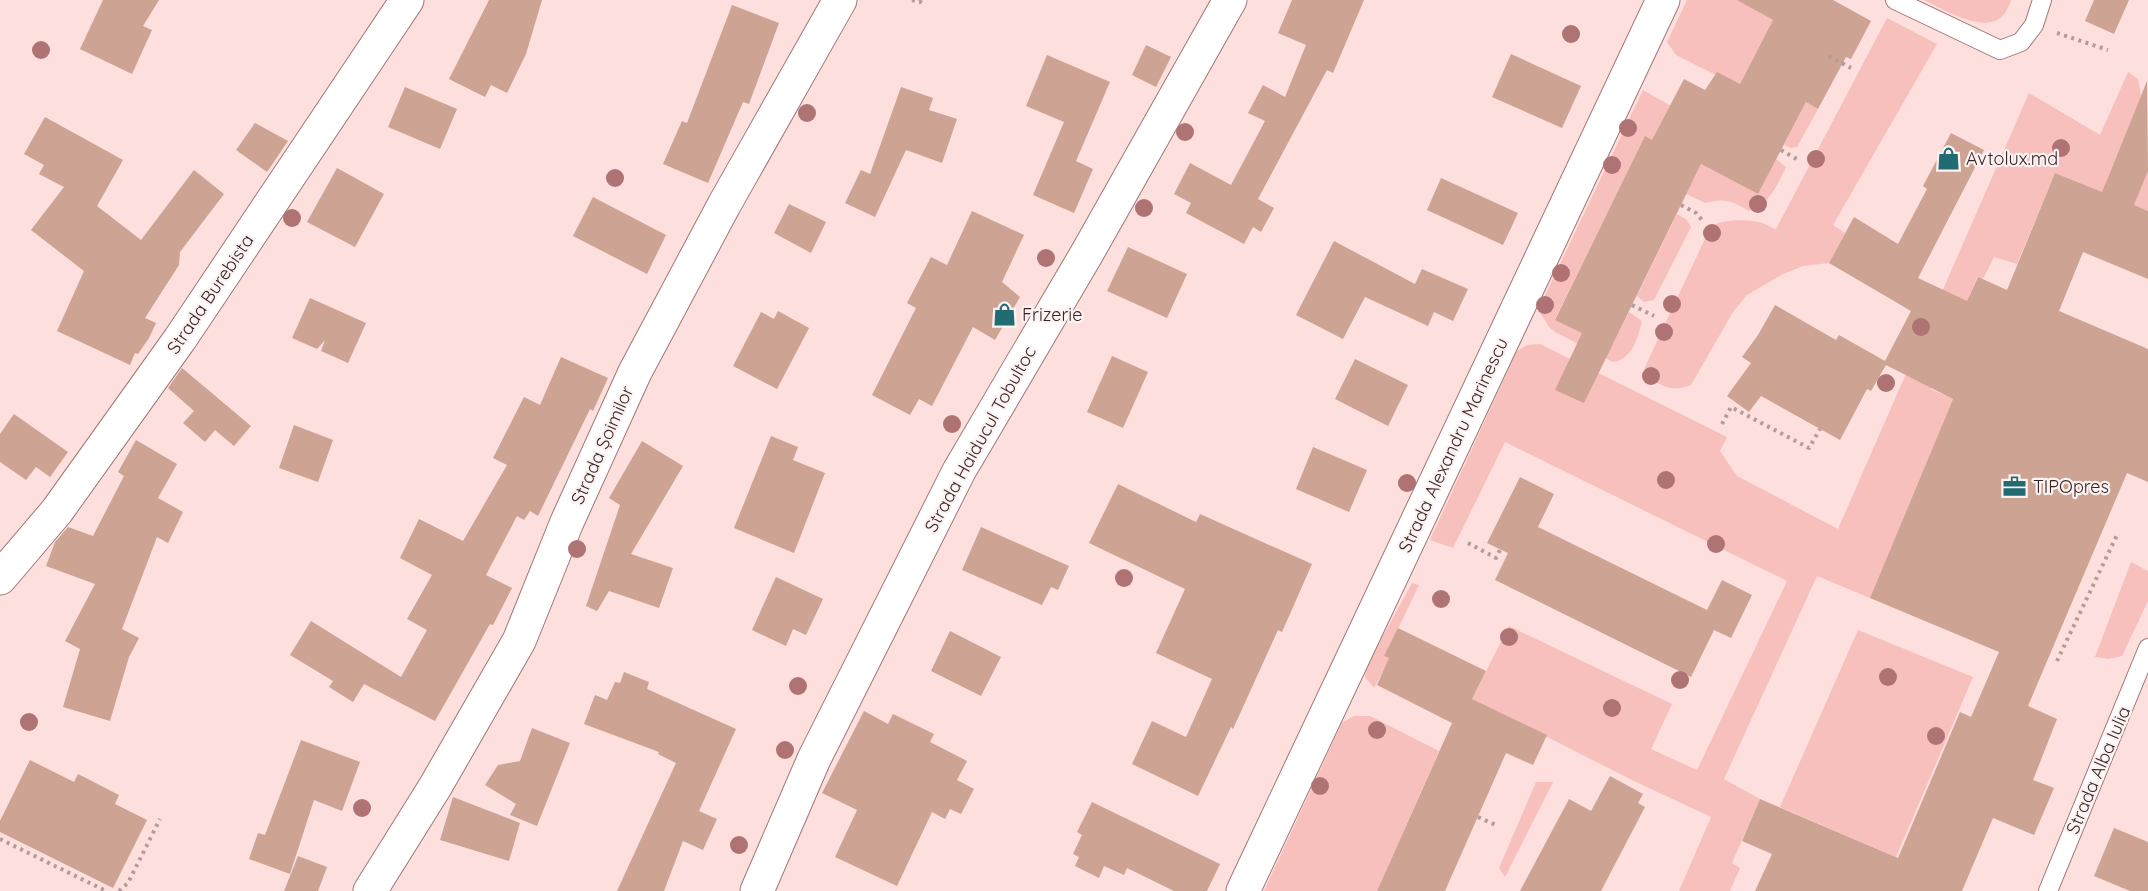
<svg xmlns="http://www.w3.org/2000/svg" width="2148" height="891" viewBox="0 0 2148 891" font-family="Quicksand,sans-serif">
<rect width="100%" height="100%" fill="#fddfdd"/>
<g fill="#f8c0bc">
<polygon points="1687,0 1762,0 1757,11 1773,20 1740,84 1716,75 1676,55 1667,42"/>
<path d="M 1924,0 L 2010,0 L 2011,1 C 2008,7 2005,17 1997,20 C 1978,30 1942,9 1924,0 Z"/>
<path d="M 1887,18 L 1937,44 L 1833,225 L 1845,233 L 1829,263 L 1803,266 L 1783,274 L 1747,295 L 1733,312 L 1691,385 C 1672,393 1661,386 1646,375 L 1645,367 L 1710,228 C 1719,218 1750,219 1763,223 C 1767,225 1772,228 1776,229 Z"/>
<polygon points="2128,72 2138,79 2141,96 2107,179 2139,192 2148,171 2148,211 2055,173 2017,264 1994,257 1983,279 1977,277 1931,389 1953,399 1870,598 1817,576 1724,779 1760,799 1732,863 1740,868 1730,891 1679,891 1711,817 1634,781 1472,699 1509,626 1672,704 1651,749 1697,770 1787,581 1505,442 1453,548 1430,540 1517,351 1527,345 1540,344 1727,437 1720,451 1737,476 1838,529 2029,93 2100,135"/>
<path d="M 1643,90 L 1699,122 L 1681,154 L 1645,137 L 1555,319 L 1611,347 L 1629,312 L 1642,321 C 1638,337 1632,360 1613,362 L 1557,333 L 1550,328 L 1538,310 Z"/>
<polygon points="1806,102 1818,109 1797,147 1791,148 1784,145"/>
<path d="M 1776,159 L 1786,167 C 1778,184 1769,205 1749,211 C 1732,201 1725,198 1705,203 L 1686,194 L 1701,164 L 1758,194 Z"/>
<polygon points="1677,214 1687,220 1691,227 1654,300 1644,302 1637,296"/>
<polygon points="2131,562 2148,571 2148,601 2122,656 2109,659 2095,657"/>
<polygon points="1412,583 1419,585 1385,656 1404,666 1386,666 1374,688 1365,677 1366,667"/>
<polygon points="1858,630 1973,677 1896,857 1780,807"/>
<polygon points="1354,716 1370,716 1439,751 1377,891 1264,891 1342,723"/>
<polygon points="1536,782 1553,782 1505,877 1499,868"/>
</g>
<g fill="#cda393">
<polygon points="103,0 159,0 143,26 152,30 132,74 80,49"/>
<polygon points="489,0 542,0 526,54 507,93 491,85 485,97 449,79"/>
<polygon points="1292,0 1364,0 1333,73 1327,70 1258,199 1274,208 1261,232 1253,227 1244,244 1186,213 1191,203 1174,194 1190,163 1231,185 1265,121 1248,113 1263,85 1285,97 1306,45 1278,33"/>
<polygon points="1737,0 1833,0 1871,21 1851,59 1846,57 1818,109 1806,102 1758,194 1701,164 1584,403 1555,390 1582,333 1555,320 1645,136 1652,140 1684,79 1705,90 1717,72 1740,84 1773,20"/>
<polygon points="2094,0 2129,0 2114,34 2085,21"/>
<polygon points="732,5 779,23 749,104 743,102 708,183 663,164 682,121 687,123"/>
<polygon points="1146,45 1171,57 1156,87 1132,75"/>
<polygon points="1511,54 1581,86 1562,128 1492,97"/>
<polygon points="1047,55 1110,82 1076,161 1093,169 1074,213 1033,195 1064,122 1026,106"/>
<polygon points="2147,81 2148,171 2134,205 2148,211 2148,279 2083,252 2059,311 2148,349 2148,482 2127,473 2028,706 2057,719 2033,780 2054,788 2034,835 1993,818 1962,891 1755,891 1772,854 1742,841 1760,799 1898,858 1960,712 1971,717 1999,652 1870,598 1953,399 1886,365 1871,391 1867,389 1840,440 1761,396 1749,412 1727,396 1751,363 1742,357 1758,335 1775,305 1836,340 1839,335 1885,361 1911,311 1829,263 1854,217 1898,244 1927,189 1923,186 1951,133 1984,150 1918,278 1967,301 1978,277 2007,290 2055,173 2102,192"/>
<polygon points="405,87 457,109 440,149 388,127"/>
<polygon points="901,87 933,98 929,110 957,119 942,163 906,150 875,217 845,203 861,170 870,174"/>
<polygon points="45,117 123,160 97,206 141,240 194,170 224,194 180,252 179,265 145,318 156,323 149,338 138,354 135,353 130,365 57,331 84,271 31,230 64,187 39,174 44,165 24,154"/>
<polygon points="255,123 288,141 267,172 236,150"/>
<polygon points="337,168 384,194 355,247 307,222"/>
<polygon points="1441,178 1518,213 1503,245 1427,210"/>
<polygon points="593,197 666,235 647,274 573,236"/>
<polygon points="789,204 826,222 811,253 774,233"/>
<polygon points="972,211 1024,235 1002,282 1020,297 995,340 973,327 932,406 919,399 910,415 872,395 916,308 907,303 931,257 947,265"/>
<polygon points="1334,241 1415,284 1422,269 1468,289 1453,321 1434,312 1428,326 1365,297 1343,339 1296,315"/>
<polygon points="1128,247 1187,274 1167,318 1107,291"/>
<polygon points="310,298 366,323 348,363 321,351 325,340 317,349 292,338"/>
<polygon points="778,311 809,328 777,389 733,366 761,312 774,319"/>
<polygon points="1112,356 1148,372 1123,428 1087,412"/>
<polygon points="561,357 608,378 593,411 590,409 538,516 530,511 524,520 517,516 486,575 512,588 493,625 490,624 435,721 364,684 353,702 329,687 333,681 290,655 311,621 401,677 427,630 407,619 432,575 400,558 419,519 463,541 507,465 493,458 524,397 540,405"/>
<polygon points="1355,359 1408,385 1388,426 1335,399"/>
<polygon points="182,368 251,426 234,446 215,430 205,442 183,423 194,411 168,388"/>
<polygon points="14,414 68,452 50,477 36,467 26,480 0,462 0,434"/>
<polygon points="294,425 333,440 318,482 279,468"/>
<polygon points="771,436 798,447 793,460 825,473 794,553 734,528"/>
<polygon points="136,440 177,464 158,498 183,512 168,543 157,537 122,629 139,638 129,657 110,721 63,707 80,649 65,641 95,584 46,566 55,542 68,527 93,536 124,476 118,472"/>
<polygon points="642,441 683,466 631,554 673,568 659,608 609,591 597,611 586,606 620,505 609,498"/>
<polygon points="1313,447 1367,470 1349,512 1296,489"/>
<polygon points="1520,477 1554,494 1538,527 1707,610 1722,580 1752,595 1731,638 1714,630 1691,677 1495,580 1508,553 1487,543"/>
<polygon points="1118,484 1196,522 1200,514 1312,564 1282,632 1278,630 1233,729 1231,727 1198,796 1132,764 1152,721 1186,737 1212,679 1156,653 1185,589 1089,543"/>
<polygon points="981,527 1069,566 1058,590 1051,587 1042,605 962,570"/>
<polygon points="776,577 823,599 806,635 793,629 786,646 752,630"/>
<polygon points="1398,628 1486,671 1472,699 1547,735 1533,765 1506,753 1445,891 1377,891 1452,723 1377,685 1389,658 1384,656"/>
<polygon points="950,631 1001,657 981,696 931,671"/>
<polygon points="624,672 649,682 647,689 736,729 699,811 717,819 703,850 683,841 664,891 617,891 676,763 658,754 659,752 584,724 595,695 607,700 615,682 620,683"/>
<polygon points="864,711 888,724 893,714 934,734 930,742 967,761 957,780 974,789 961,814 950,809 945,819 932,812 897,886 835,857 857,810 822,793"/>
<polygon points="532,728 570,743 537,826 510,815 516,804 485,785 498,765 520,761"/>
<polygon points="301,740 360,762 342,811 314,800 290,874 249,859 258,833 265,835"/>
<polygon points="30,760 74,782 78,774 119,795 115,804 147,820 113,888 0,832 0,821"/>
<polygon points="1610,776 1643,794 1638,803 1645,807 1601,891 1520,891 1569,799 1591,811"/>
<polygon points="453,797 520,823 509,861 440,840"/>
<polygon points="1092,802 1220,864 1207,891 1174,891 1127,868 1124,875 1104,866 1099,878 1075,866 1079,857 1073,854 1082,835 1077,832"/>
<polygon points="2114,828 2148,842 2148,891 2130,891 2094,876"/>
<polygon points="298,856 327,867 318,891 284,891"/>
</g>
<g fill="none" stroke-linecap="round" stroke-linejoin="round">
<defs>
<g id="lane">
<polyline points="1895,0 2000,50 2021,42 2034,25 2042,0"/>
<polyline points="2048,891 2148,648"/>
</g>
<g id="street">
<polyline points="0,578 57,511 180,339 407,0"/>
<polyline points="370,891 435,787 519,641 567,522 635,372 724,205 840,0"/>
<polyline points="757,891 814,759 959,471 1086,255 1230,0"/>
<polyline points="1243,891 1663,0"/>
</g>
</defs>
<use href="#lane" stroke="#a27674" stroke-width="20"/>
<use href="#street" stroke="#a27674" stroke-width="35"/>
<g stroke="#b49b99" stroke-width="4" stroke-dasharray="3 4.5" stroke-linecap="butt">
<polyline points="912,0 920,2 921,0"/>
<polyline points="2057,33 2108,50"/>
<polyline points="1829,56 1851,68"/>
<polyline points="1781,150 1800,161"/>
<polyline points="1681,205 1696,213 1702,220"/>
<polyline points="1632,305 1654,316"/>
<polyline points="1722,424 1731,407 1809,448 1820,429"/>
<polyline points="1468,543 1496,558 1500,550"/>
<polyline points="2057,661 2118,533"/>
<polyline points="1478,817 1498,826"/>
<polyline points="0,839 106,891"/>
<polyline points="119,891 128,883 160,819"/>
</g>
<use href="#lane" stroke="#fff" stroke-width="18"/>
<use href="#street" stroke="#fff" stroke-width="33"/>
</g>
<g fill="#af7374">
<circle cx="1571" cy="34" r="9"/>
<circle cx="41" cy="50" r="9"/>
<circle cx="807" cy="113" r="9"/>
<circle cx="1628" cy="128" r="9"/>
<circle cx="1185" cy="132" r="9"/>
<circle cx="2061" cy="148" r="9"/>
<circle cx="1816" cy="159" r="9"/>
<circle cx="1612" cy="165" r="9"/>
<circle cx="615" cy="178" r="9"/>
<circle cx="1758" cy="204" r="9"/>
<circle cx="1144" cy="208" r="9"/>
<circle cx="292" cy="218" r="9"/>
<circle cx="1712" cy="233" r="9"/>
<circle cx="1046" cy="258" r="9"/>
<circle cx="1561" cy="273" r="9"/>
<circle cx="1672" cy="304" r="9"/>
<circle cx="1545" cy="305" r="9"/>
<circle cx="1921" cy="327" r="9"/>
<circle cx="1664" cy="332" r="9"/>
<circle cx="1651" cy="376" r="9"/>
<circle cx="1886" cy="383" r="9"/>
<circle cx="952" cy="424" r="9"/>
<circle cx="1666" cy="480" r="9"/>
<circle cx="1407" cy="483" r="9"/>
<circle cx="1716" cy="544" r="9"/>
<circle cx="577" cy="549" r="9"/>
<circle cx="1124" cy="578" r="9"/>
<circle cx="1441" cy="599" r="9"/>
<circle cx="1509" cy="637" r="9"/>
<circle cx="1888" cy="677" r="9"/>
<circle cx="1680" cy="680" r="9"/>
<circle cx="798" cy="686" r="9"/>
<circle cx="1612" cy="708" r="9"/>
<circle cx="29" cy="722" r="9"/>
<circle cx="1377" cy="730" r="9"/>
<circle cx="1936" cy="736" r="9"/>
<circle cx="785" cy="750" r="9"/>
<circle cx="1320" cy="786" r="9"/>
<circle cx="362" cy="808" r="9"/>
<circle cx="739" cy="845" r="9"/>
</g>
<defs>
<symbol id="shop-bare" viewBox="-9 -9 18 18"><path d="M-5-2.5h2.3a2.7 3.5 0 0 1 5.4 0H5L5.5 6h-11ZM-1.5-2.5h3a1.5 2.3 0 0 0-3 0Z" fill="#206c72" stroke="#fcf2f1" stroke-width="2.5" paint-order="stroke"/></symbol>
<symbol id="office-bare" viewBox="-9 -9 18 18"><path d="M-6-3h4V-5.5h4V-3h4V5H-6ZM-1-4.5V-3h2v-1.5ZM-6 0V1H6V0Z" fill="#206c72" stroke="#fcf2f1" stroke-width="2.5" paint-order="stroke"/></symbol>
</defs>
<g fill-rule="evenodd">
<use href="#shop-bare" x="1932" y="142" width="33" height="33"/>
<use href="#shop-bare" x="988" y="298" width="33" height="33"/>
<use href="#office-bare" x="1998" y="470" width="33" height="33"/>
</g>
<g text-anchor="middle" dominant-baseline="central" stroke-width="4.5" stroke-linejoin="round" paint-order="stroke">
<g font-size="18" fill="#372524" stroke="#fcf2f1" text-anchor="start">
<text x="1966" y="158">Avtolux.md</text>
<text x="1022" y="314">Frizerie</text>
<text x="2033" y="486">TIPOpres</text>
</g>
<g font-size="18" fill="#372524" stroke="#fcf2f1">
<text transform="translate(210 294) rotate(-56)">Strada Burebista</text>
<text transform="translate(980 439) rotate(-61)">Strada Haiducul Tobultoc</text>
<text transform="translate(602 445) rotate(-66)">Strada Șoimilor</text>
<text transform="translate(1453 445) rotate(-65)">Strada Alexandru Marinescu</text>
<text transform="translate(2098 770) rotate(-67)">Strada Alba Iulia</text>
</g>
</g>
</svg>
